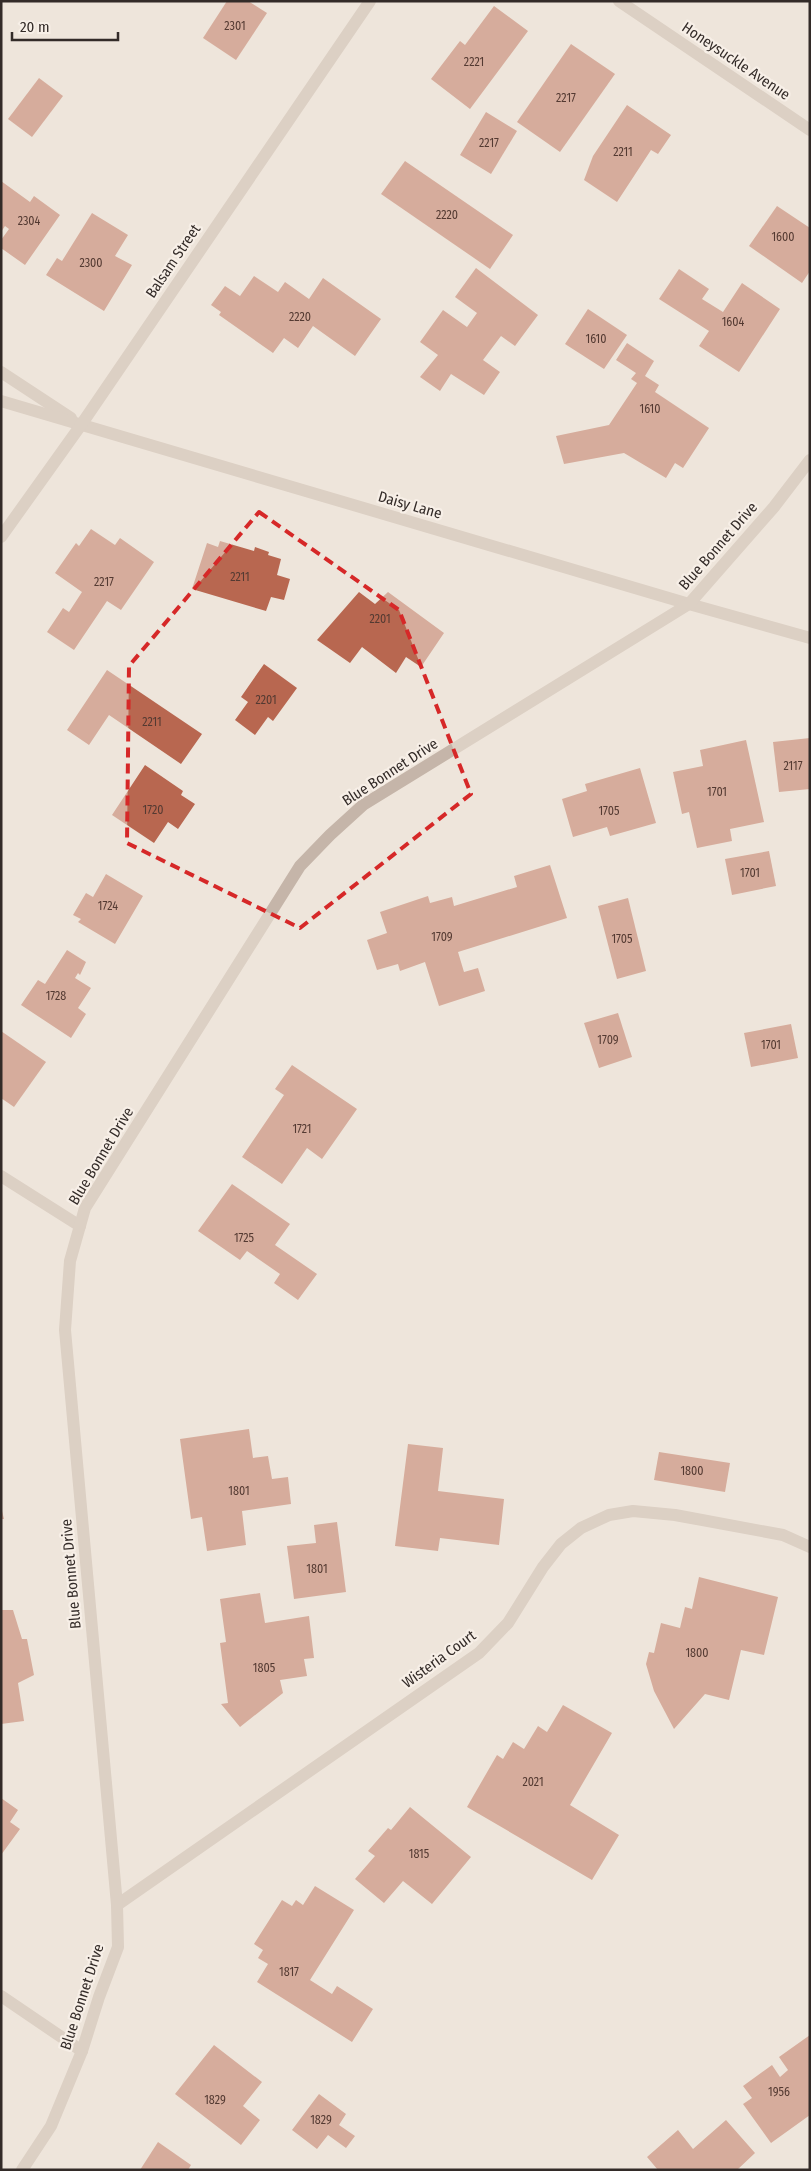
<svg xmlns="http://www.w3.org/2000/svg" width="811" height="2171" viewBox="0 0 811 2171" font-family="'Fira Sans Condensed',sans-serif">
<rect width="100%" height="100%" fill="#eee5db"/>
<g fill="#b86750">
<polygon points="227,1 248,1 267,13 236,60 203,38"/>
<polygon points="494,6 528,31 470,109 431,79 460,41 465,45"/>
<polygon points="571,44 615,74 560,152 517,122"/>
<polygon points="39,78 63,96 32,137 8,119"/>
<polygon points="627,105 671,135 658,154 651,150 617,202 584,180 593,156"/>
<polygon points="486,112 517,131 491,174 460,155"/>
<polygon points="405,161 513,235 490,269 381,194"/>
<polygon points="1,181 30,202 34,196 60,215 25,265 1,248 1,240 9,229 5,226 1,232"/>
<polygon points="777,206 810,228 810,271 802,283 749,246"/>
<polygon points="92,213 128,235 115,256 132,265 104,311 46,275 57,258 62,261"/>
<polygon points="476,268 538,315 515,346 501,336 483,360 500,372 484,395 451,374 440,391 420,377 438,355 420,342 443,310 467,327 477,313 455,297"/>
<polygon points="679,269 709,289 702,299 723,312 742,283 780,309 739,372 699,346 709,331 659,299"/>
<polygon points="254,276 278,292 285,282 309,299 323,278 381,319 355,356 313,326 298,348 284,338 273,353 219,315 221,312 211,305 225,286 240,296"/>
<polygon points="588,309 627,335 604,369 565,344"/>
<polygon points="627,343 654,361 645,376 659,385 655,392 709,428 683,468 675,463 666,478 624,453 564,464 556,436 609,425 637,383 631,379 636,373 616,360"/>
<polygon points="91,529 115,545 120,538 154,562 121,610 107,601 74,650 47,632 63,608 69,612 82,592 55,573 76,543 79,546"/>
<polygon points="220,541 254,551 255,547 269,552 268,555 281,559 277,575 290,579 284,600 271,597 266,611 192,589 207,543 218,547"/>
<polygon points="359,592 375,604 388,592 444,633 421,667 406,657 396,673 362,647 350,663 317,640"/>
<polygon points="264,664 297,688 273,721 268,717 255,735 235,720 248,702 241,697"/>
<polygon points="107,670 202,734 181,764 109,715 89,745 67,730"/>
<polygon points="810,738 810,789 779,792 773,742"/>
<polygon points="746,740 764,822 730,829 732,841 697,848 689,812 682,814 673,772 703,766 700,750"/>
<polygon points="145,765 183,791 181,795 195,804 178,829 168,822 154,843 112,815"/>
<polygon points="640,768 656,823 610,836 607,827 573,837 562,799 587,791 585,784"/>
<polygon points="769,851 776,886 732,895 725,859"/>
<polygon points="550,865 567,918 458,952 464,972 478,968 485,991 439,1006 425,962 400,971 398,964 377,970 367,940 387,933 380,912 428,896 430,903 452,897 454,906 517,887 514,876"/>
<polygon points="106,874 143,896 115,944 78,922 81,919 73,915 86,893 93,897"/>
<polygon points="628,898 646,971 617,979 598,906"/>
<polygon points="67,950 86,962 80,975 78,973 75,978 91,988 78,1008 86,1014 71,1038 21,1005 38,980 45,984"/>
<polygon points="618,1013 632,1057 599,1068 584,1023"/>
<polygon points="791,1024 798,1058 751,1067 744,1033"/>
<polygon points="1,1031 46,1062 14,1107 1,1098"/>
<polygon points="292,1065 357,1109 322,1159 307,1148 282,1184 242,1157 284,1095 275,1089"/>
<polygon points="232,1184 290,1224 275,1245 317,1274 298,1300 274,1283 280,1274 247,1251 240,1260 198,1231"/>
<polygon points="249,1429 253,1458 268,1456 272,1479 288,1477 291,1504 242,1511 246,1545 207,1551 202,1517 191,1519 180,1439"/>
<polygon points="408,1444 443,1448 438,1491 504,1499 499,1545 440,1538 438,1551 395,1546"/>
<polygon points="659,1452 730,1463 725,1492 654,1480"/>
<polygon points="1,1507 4,1519 1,1519"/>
<polygon points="337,1522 346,1592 294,1599 287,1546 316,1543 314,1525"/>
<polygon points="699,1577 778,1597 764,1655 741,1650 729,1700 705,1694 674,1729 654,1691 646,1664 649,1652 654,1653 661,1623 680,1628 685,1607 692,1609"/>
<polygon points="260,1593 265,1623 309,1616 314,1658 304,1659 307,1676 280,1680 283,1693 240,1727 221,1704 228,1703 220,1643 226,1642 220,1599"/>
<polygon points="1,1610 13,1610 22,1639 27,1639 34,1675 18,1683 24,1721 1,1724"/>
<polygon points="563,1705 612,1733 570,1805 619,1835 592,1880 467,1807 497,1755 503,1759 513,1742 524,1749 538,1726 547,1732"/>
<polygon points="1,1798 18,1810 10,1822 20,1829 1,1855"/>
<polygon points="410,1807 471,1857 432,1904 403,1881 384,1903 355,1879 375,1856 368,1851 388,1828 391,1830"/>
<polygon points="315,1886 354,1910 310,1980 332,1994 337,1986 373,2009 352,2042 257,1982 268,1964 258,1958 263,1950 254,1944 282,1900 292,1906 296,1900 303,1905"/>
<polygon points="810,2035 810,2115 771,2143 743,2104 752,2098 743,2086 772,2065 780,2077 788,2070 779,2057"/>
<polygon points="214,2045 262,2082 243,2106 260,2120 241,2145 175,2094"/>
<polygon points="319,2094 346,2114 339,2125 355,2136 346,2148 328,2135 317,2149 292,2130"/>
<polygon points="726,2120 755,2153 737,2170 658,2170 647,2157 678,2130 693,2149"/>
<polygon points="158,2142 191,2165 188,2170 140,2170"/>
</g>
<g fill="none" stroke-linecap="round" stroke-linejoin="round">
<g stroke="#c5b5a9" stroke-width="12">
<polyline points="619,1 810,130"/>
<polyline points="1,372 71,418"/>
<polyline points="1,401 689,604 810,638"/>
<polyline points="1,537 81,425 370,1"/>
<polyline points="1,1176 80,1226"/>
<polyline points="117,1905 479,1653 508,1623 543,1567 561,1544 581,1528 609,1515 633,1511 675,1515 783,1535 810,1547"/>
<polyline points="1,1996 82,2051"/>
<polyline points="22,2170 51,2126 82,2051 99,1997 118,1947 117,1905 65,1330 70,1261 85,1208 300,866 330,835 363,805 689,604 774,507 810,460"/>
</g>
</g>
<path d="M0 0H811V2171H0ZM 259,512 L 399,610 L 471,794 L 300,928 L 127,843 L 129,666 Z" fill="#eee5db" fill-opacity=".55" fill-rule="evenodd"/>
<path fill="none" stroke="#d62828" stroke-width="4" stroke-dasharray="10 6" stroke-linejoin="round" d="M 259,512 L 399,610 L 471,794 L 300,928 L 127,843 L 129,666 Z"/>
<g text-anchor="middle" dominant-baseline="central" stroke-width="4.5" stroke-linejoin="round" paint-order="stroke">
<g font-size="12" fill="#543a32">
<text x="235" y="26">2301</text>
<text x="474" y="62">2221</text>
<text x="566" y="98">2217</text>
<text x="489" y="143">2217</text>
<text x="623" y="152">2211</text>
<text x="447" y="215">2220</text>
<text x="29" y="221">2304</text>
<text x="783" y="237">1600</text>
<text x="91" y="263">2300</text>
<text x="300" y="317">2220</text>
<text x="733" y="322">1604</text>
<text x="596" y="339">1610</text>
<text x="650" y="409">1610</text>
<text x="240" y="577">2211</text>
<text x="104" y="582">2217</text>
<text x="380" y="619">2201</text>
<text x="266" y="700">2201</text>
<text x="152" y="722">2211</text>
<text x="793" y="766">2117</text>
<text x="717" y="792">1701</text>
<text x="153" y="810">1720</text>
<text x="609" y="811">1705</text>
<text x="750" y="873">1701</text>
<text x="108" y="906">1724</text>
<text x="442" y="937">1709</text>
<text x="622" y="939">1705</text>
<text x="56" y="996">1728</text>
<text x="608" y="1040">1709</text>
<text x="771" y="1045">1701</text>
<text x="302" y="1129">1721</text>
<text x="244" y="1238">1725</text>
<text x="692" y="1471">1800</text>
<text x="239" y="1491">1801</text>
<text x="317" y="1569">1801</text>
<text x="697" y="1653">1800</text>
<text x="264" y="1668">1805</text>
<text x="533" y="1782">2021</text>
<text x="419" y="1854">1815</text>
<text x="289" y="1972">1817</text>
<text x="779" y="2092">1956</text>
<text x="215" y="2100">1829</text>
<text x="321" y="2120">1829</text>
</g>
<g font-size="15" fill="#332b28" stroke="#f7efe7">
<text transform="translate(736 61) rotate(34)">Honeysuckle Avenue</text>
<text transform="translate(173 261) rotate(-56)">Balsam Street</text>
<text transform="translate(410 505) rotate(16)">Daisy Lane</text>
<text transform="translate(718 546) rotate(-49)">Blue Bonnet Drive</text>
<text transform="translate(390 772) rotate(-33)">Blue Bonnet Drive</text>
<text transform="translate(101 1156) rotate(-59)">Blue Bonnet Drive</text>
<text transform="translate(71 1574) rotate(-95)">Blue Bonnet Drive</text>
<text transform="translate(439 1659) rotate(-36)">Wisteria Court</text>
<text transform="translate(82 1997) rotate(-72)">Blue Bonnet Drive</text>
</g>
</g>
<rect width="811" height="2171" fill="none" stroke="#332b28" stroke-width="5"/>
<path d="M12 32v8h106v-8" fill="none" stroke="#332b28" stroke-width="2.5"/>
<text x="20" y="32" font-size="15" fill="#332b28" stroke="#f7efe7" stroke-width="4" paint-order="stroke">20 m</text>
</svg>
